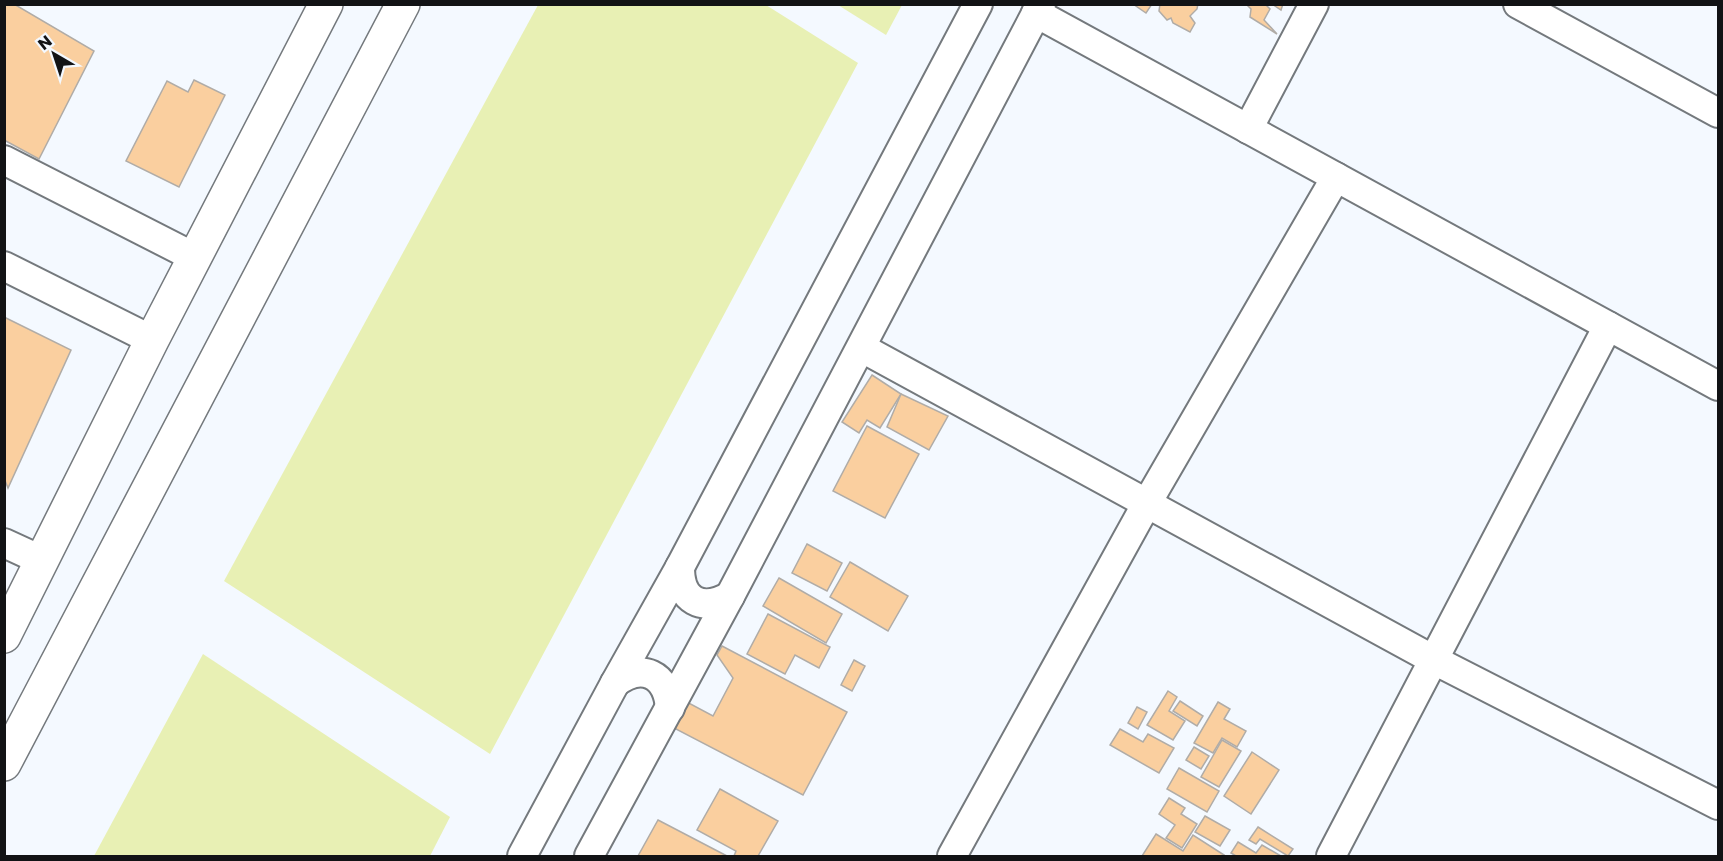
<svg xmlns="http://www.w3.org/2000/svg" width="1723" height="861" viewBox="0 0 1723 861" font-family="Poppins,sans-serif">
<rect width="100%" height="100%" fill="#f4f9ff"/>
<g fill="#e8f0b4">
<polygon points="538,5 766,5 858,63 490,754 224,581"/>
<polygon points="838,5 902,5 886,35"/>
<polygon points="203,654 450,817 430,856 94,856"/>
</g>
<g fill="#facf9f" stroke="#b0aca7" stroke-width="1.5">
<polygon points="4,4 14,4 94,51 39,159 4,140"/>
<polygon points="1133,4 1152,4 1146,13"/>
<polygon points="1160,4 1198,4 1197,9 1190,16 1195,23 1190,32 1173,23 1171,18 1167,20 1159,11"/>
<polygon points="1246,4 1269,4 1267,6 1270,9 1264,20 1277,34 1250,17 1251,9"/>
<polygon points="1272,4 1283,4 1281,10"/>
<polygon points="194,80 225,95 179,187 126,161 167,81 188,92"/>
<polygon points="4,317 71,350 8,488 4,478"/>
<polygon points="872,375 901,394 880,428 867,420 859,433 842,422"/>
<polygon points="901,394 948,416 929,450 887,427"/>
<polygon points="867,426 919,454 885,518 833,491"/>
<polygon points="807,544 842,563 827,591 792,573"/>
<polygon points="850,562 908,596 888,631 830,597"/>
<polygon points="779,578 842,614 826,643 763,606"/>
<polygon points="768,614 830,647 819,668 795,655 785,674 747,654"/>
<polygon points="722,646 847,712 803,795 672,727 685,701 713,716 733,678 717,655"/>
<polygon points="854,660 865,666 852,691 841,685"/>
<polygon points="1168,691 1177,697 1169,711 1185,721 1173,740 1147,725"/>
<polygon points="1180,701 1203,716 1197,726 1173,711"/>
<polygon points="1218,702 1230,709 1224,719 1246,731 1237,747 1222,738 1213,753 1194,743"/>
<polygon points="1137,707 1147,712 1138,729 1128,723"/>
<polygon points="1120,729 1143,742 1148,734 1174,748 1159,773 1110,745"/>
<polygon points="1222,740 1241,751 1219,787 1201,777"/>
<polygon points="1194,747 1209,756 1201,769 1186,760"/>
<polygon points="1252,752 1279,770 1251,814 1224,796"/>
<polygon points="1179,768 1219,791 1207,812 1167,789"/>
<polygon points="720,789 778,821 758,856 734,856 736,851 697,830"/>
<polygon points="1169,798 1185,808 1181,814 1197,824 1182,848 1166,838 1175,825 1159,814"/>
<polygon points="1205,816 1230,830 1220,846 1195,832"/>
<polygon points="658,820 727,856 638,856"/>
<polygon points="1258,827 1293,849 1288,856 1260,839 1256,844 1249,840"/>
<polygon points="1156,834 1183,851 1193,835 1224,855 1223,856 1142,856"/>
<polygon points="1238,842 1256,853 1262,845 1281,856 1236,856 1231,853"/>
</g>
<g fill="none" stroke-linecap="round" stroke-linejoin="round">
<defs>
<g id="street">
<polyline points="1518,4 1718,113"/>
<polyline points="1036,13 1718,386"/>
<polyline points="1248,129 1314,4"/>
<polyline points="4,160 194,257"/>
<polyline points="4,266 152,340"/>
<polyline points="862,348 1434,660 1718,805"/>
<polyline points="4,543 41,560"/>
<path d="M 680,567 C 680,601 701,612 730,596"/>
<path d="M 615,683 C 642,662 667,674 670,708"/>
<polyline points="522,856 615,683 680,567 978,4"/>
<polyline points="589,856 730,596 1041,4"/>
<polyline points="952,856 1147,503 1336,177"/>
<polyline points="1331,856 1608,326"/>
</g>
<g id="secondary">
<polyline points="4,636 152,340 326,4"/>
<polyline points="4,764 403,4"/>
</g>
</defs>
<use href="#street" stroke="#74797d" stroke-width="32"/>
<use href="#secondary" stroke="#74797d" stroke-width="36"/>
<use href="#street" stroke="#fff" stroke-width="28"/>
<use href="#secondary" stroke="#fff" stroke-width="33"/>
</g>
<rect width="1723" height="861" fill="none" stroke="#121315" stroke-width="12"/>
<g transform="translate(54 54) rotate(321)" stroke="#f4f9ff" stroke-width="4.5" paint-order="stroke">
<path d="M0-4.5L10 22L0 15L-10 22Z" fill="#121315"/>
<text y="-9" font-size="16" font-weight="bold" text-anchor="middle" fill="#121315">N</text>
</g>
</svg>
